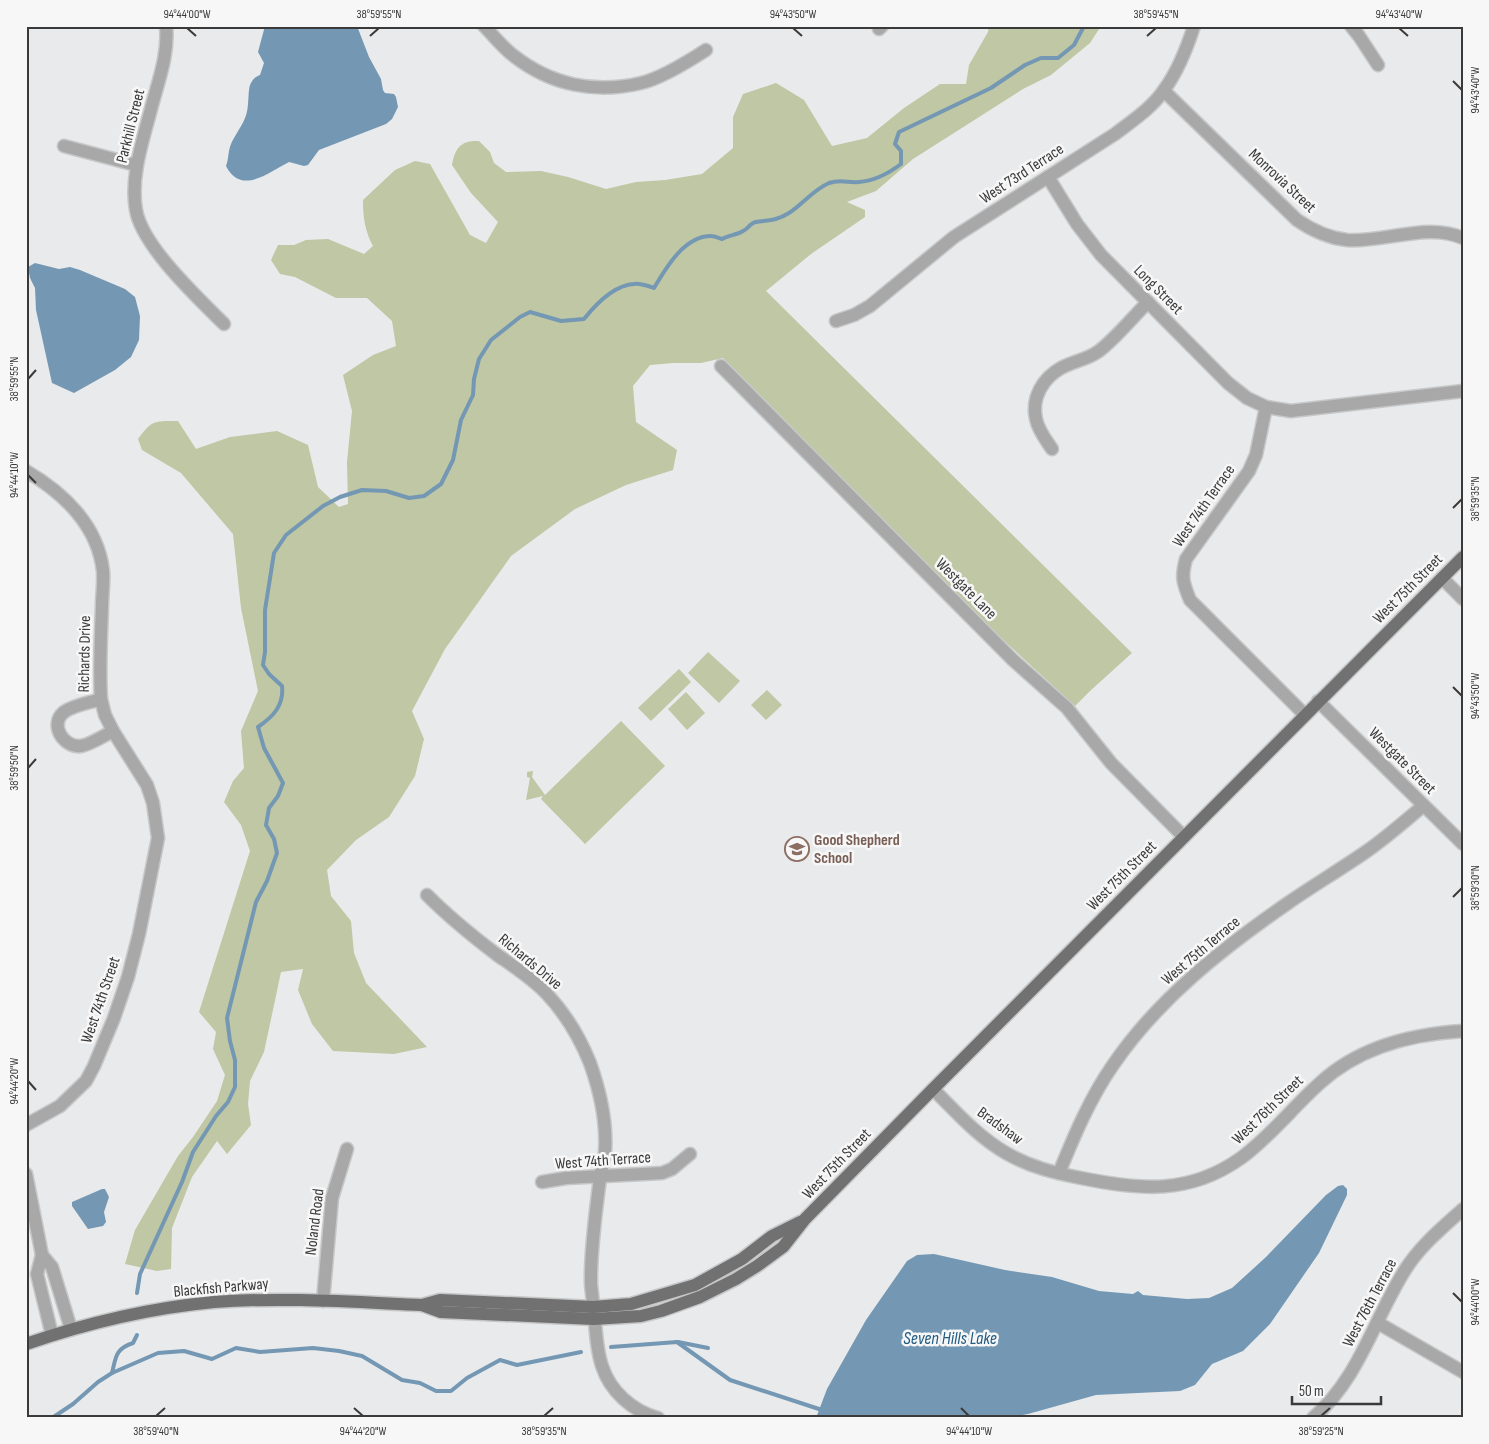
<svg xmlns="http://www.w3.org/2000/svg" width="1489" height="1444" viewBox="0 0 1489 1444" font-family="'Sofia Sans Condensed',sans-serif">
<rect width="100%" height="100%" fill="#e9eaeb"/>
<g fill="#bfc7a4">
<path d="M 989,26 L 1101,26 L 1090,43 L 1051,75 L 1023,89 L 913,159 L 876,191 L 847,202 L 865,210 L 865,217 L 811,254 L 766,291 L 1132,653 L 1090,691 L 1075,706 L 999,636 L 723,358 L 701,363 L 673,363 L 650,365 L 633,386 L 636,422 L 677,450 L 673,470 L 626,485 L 575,509 L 511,556 L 445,649 L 412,711 L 424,739 L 415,776 L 389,817 L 356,840 L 327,870 L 331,896 L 351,921 L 354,953 L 366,983 L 427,1047 L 394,1054 L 333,1051 L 312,1024 L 298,990 L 303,969 L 281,972 L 264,1052 L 250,1081 L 248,1104 L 251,1125 L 227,1154 L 217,1141 L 192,1177 L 172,1228 L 171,1269 L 157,1271 L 125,1264 L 135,1230 L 178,1156 L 193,1137 L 217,1101 L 225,1075 L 213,1049 L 216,1032 L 199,1012 L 250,851 L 241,825 L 224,802 L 233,781 L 244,768 L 241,731 L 258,691 L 241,608 L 233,534 L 181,473 L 142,450 L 138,439 C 152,420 154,421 178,421 L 196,449 L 230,437 L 277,431 L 308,445 L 318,487 L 339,507 L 348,504 L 347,462 L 352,411 L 343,375 L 373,355 L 396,346 L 392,321 L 367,298 L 336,298 L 295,277 L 280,274 L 271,260 L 278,245 L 294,245 L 306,240 L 328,239 L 364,254 L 373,246 C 365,231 363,218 363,200 L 395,170 L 415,161 L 430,164 L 470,235 L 486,243 L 498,222 L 471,193 L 452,165 C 455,148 461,140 479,141 L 490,152 L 494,163 L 506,172 L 541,171 L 568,177 L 606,189 L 636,182 L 665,180 L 702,174 L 733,148 L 733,117 L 743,94 L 776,83 L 804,100 L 832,146 L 867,138 L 904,108 L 940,84 L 966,84 L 969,65 L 988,32 Z"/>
<polygon points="708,652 740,681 719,703 688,673"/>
<polygon points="679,669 691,682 651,721 638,708"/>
<polygon points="767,690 782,705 766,720 751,705"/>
<polygon points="686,692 705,713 687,730 668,709"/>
<polygon points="621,721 665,766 585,844 541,799 543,796 526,800 530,778 527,777 527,772 533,771 532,777 545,795"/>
</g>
<g fill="#7498b4">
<path d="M 265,26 L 357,26 L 369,57 L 381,79 L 383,90 L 385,93 L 394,94 L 396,97 L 398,107 L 392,119 L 386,124 L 319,150 L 308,165 L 304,166 L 289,162 C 269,172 241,196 226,166 C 228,161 228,156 229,151 C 231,139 241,129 245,118 C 250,108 247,89 251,83 C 253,79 255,77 260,75 L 264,63 L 258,52 Z"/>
<polygon points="35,263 59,269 70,267 80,270 125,289 135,297 140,316 139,340 131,357 115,370 74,393 52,383 36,310 35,288 30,278 28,267"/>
<polygon points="1343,1185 1347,1189 1347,1195 1319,1253 1270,1324 1243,1351 1212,1364 1195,1385 1180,1391 1096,1395 1028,1414 1006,1418 816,1418 827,1389 866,1320 907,1261 917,1255 934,1254 1005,1270 1052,1277 1099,1291 1133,1294 1138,1291 1143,1295 1187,1299 1209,1298 1232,1288 1266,1257 1326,1195 1338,1186"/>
<polygon points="102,1189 105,1189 109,1197 104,1212 106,1222 103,1226 88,1229 72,1206 72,1202"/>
</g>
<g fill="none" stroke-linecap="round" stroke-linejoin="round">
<g stroke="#7498b4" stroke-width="4">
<path d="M 137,1293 L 140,1274 L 182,1182 L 193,1152 L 216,1116 L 228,1102 L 235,1087 L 235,1060 L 230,1041 L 227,1018 L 256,902 L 267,881 L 277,853 L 274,839 L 266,825 L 269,808 L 278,796 L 283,783 L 264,748 L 258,727 C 274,716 284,705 282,686 L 269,674 L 263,665 L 265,652 L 265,610 L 274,553 L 286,535 L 323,506 L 340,497 L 362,490 L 386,491 L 409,498 L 424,496 L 441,484 L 453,460 L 461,420 L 473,395 L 474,379 L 479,359 L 491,340 L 520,317 L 530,312 L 561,321 L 584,319 C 596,304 614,285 634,284 C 640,283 648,286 654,288 C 666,268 684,236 711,236 C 714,236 719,238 722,239 C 729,235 737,235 743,231 C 748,229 750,223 756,222 C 769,220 776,221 789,213 C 803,204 813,190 829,183 C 840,179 848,183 859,182 C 875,181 889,173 901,164 L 901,151 L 895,144 L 899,132 L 991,88 L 1025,65 L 1041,58 L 1058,58 L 1074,45 L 1084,26"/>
<polyline points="678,1342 708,1348"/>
<polyline points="611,1347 677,1342 730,1380 819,1409"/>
<path d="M 112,1373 C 116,1357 115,1349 133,1343 L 137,1335"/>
<polyline points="52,1418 73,1404 98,1382 112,1373 158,1353 184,1351 212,1359 236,1348 260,1352 313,1348 339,1351 362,1356 402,1380 420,1383 436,1391 451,1391 467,1378 500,1360 517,1365 581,1352"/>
</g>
<defs>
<g id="minor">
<path d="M 166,26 C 169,54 158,82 151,109 C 143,140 130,177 136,210 C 142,246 198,298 224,324"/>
<path d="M 484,26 C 494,36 503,48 514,56 C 551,85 595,94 641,83 C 659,79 689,61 706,50"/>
<polyline points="1351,26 1359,36 1378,65"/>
<polyline points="879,29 882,26"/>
<path d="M 1164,91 L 1297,220 C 1313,231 1328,238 1347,240 C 1384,243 1427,222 1463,238"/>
<polyline points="64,146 136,165"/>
<polyline points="1048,177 1077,224 1101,255 1228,383 1247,398 1266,407 1291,411 1463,391"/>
<path d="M 836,321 L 854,315 L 870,306 L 954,237 L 1115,134 C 1132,121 1152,108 1164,90 C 1178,71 1187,48 1194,26"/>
<polyline points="721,366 1013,660 1067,708 1111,763 1184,837"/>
<path d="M 1266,407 L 1256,455 L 1249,471 L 1186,559 C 1181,577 1183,583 1190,600 L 1305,715"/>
<path d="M 1052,449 C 1046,440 1038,430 1036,419 C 1031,398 1043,378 1061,368 C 1073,361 1087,360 1099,351 C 1115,339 1133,317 1148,302"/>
<path d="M 26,471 C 64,493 98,526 103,571 C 104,583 102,595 102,606 C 101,637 99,668 101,699 L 105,715 L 113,731 L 147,785 L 153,803 L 158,838 L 139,934 L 128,977 L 114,1018 L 94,1066 L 86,1081 L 60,1106 L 26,1125"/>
<polyline points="1442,578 1463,599"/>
<path d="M 101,699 C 89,703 74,705 64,712 C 49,724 63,748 81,746 C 92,744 103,736 113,731"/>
<polyline points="1318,701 1463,844"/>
<path d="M 427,895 C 449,917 471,935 496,954 C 513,966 532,978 546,993 C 565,1013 580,1038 590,1063 C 600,1091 607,1123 605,1152 C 604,1161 601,1170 600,1178 C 596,1211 590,1251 591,1284 C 592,1296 594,1309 595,1321 C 596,1336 597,1351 602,1366 C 610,1391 632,1411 658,1418"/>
<path d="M 933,1089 C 956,1112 978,1137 1006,1153 C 1030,1167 1055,1173 1081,1178 C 1140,1190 1189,1195 1241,1158 C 1270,1137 1293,1107 1320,1083 C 1359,1047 1411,1034 1463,1031"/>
<path d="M 1059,1173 C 1074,1136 1090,1098 1113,1065 C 1158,999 1223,948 1288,903 C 1314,885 1341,869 1367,851 C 1387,837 1405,821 1423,806"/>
<polyline points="26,1174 42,1255 52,1267 71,1329"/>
<polyline points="542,1182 566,1178 662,1173 672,1169 690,1154"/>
<polyline points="42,1255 37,1274 52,1335"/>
<polyline points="323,1301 332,1198 347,1149"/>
<polyline points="1378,1323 1463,1372"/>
<path d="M 1313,1418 C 1359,1379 1374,1319 1405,1270 C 1420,1246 1442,1228 1463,1209"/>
</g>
<g id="major">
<polyline points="422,1305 441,1312 594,1319 641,1316 661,1311 700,1297 736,1279 757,1266 783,1247 805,1219 933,1089 1463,557"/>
<path d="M 26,1344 C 87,1323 150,1308 214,1302 C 283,1297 353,1302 422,1305 L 440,1300 L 593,1307 L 631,1304 L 695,1285 L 742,1259 L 772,1236 L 800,1222"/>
</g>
</defs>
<use href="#minor" stroke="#c6c7c8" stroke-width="15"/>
<use href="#major" stroke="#c6c7c8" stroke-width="15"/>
<use href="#minor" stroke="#a8a8a8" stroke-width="12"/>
<use href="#major" stroke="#727171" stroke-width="12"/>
</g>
<path fill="none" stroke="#3a3a3a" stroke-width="2" d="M 187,28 L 196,36M 793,28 L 802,36M 1399,28 L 1408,36M 370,36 L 379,28M 1147,36 L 1156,28M 1453,81 L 1462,90M 28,379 L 36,370M 28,475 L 36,483M 1453,508 L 1462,499M 1453,687 L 1462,696M 28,768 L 36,759M 1453,897 L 1462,888M 28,1081 L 36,1090M 1453,1293 L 1462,1302M 354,1408 L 363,1416M 961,1408 L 969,1416M 156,1416 L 165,1408M 544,1416 L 553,1408M 1321,1416 L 1330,1408"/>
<defs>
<symbol id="school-ring" viewBox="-11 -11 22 22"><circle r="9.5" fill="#f7f7f8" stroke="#8d6e63" stroke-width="1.5"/><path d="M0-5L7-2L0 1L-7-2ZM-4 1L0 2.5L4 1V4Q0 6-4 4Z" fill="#8d6e63"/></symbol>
</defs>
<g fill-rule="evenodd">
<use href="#school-ring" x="783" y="835" width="28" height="28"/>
</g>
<g text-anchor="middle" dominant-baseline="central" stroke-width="5" stroke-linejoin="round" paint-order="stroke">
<g font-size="16" fill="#3a3a3a" stroke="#f7f7f8">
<text transform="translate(131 126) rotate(-76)">Parkhill Street</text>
<text transform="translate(1022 174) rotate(-33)">West 73rd Terrace</text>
<text transform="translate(1282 181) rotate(43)">Monrovia Street</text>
<text transform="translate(1158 290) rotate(45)">Long Street</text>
<text transform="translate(1204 506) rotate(-55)">West 74th Terrace</text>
<text transform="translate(966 589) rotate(45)">Westgate Lane</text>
<text transform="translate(1408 589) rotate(-45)">West 75th Street</text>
<text transform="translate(85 654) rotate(-89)">Richards Drive</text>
<text transform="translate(1402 761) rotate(45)">Westgate Street</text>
<text transform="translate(1122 876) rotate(-45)">West 75th Street</text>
<text transform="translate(1201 951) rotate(-40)">West 75th Terrace</text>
<text transform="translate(530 962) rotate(40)">Richards Drive</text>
<text transform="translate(101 1000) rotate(-71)">West 74th Street</text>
<text transform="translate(1268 1110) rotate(-44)">West 76th Street</text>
<text transform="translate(1000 1126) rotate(36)">Bradshaw</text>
<text transform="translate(603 1161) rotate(-4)">West 74th Terrace</text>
<text transform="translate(837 1164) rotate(-46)">West 75th Street</text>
<text transform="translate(315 1222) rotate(-83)">Noland Road</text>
<text transform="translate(221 1288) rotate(-5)">Blackfish Parkway</text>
<text transform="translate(1370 1303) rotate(-62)">West 76th Terrace</text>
</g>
<g font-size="16" font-weight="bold" fill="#785e54" stroke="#f7f7f8" text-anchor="start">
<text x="814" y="840">Good Shepherd<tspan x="814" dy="18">School</tspan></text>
</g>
<g font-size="18" font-style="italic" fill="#225b83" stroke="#f7f7f8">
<text x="950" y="1338">Seven Hills Lake</text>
</g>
</g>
<rect width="1489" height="1444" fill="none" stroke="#f7f7f8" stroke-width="55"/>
<path d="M1292 1396v8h89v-8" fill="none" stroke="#3a3a3a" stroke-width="2.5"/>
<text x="1299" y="1396" font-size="15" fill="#3a3a3a" stroke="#f7f7f8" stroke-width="4" paint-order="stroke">50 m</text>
<rect x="28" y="28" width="1434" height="1388" fill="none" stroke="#3a3a3a" stroke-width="2"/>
<g font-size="12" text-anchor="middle" fill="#3a3a3a">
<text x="187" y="18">94°44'00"W</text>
<text x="379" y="18">38°59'55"N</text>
<text x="793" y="18">94°43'50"W</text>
<text x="1156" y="18">38°59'45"N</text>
<text x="1399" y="18">94°43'40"W</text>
<text transform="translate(1475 90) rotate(-90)" y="4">94°43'40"W</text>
<text transform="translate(14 379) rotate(-90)" y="4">38°59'55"N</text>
<text transform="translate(14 475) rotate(-90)" y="4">94°44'10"W</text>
<text transform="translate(1475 499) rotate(-90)" y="4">38°59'35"N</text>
<text transform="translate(1475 696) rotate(-90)" y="4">94°43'50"W</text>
<text transform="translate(14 768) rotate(-90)" y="4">38°59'50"N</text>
<text transform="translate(1475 888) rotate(-90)" y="4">38°59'30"N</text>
<text transform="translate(14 1081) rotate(-90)" y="4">94°44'20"W</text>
<text transform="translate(1475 1302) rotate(-90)" y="4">94°44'00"W</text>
<text x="156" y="1435">38°59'40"N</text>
<text x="363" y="1435">94°44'20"W</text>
<text x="544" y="1435">38°59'35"N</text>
<text x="969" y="1435">94°44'10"W</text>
<text x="1321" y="1435">38°59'25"N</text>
</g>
</svg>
